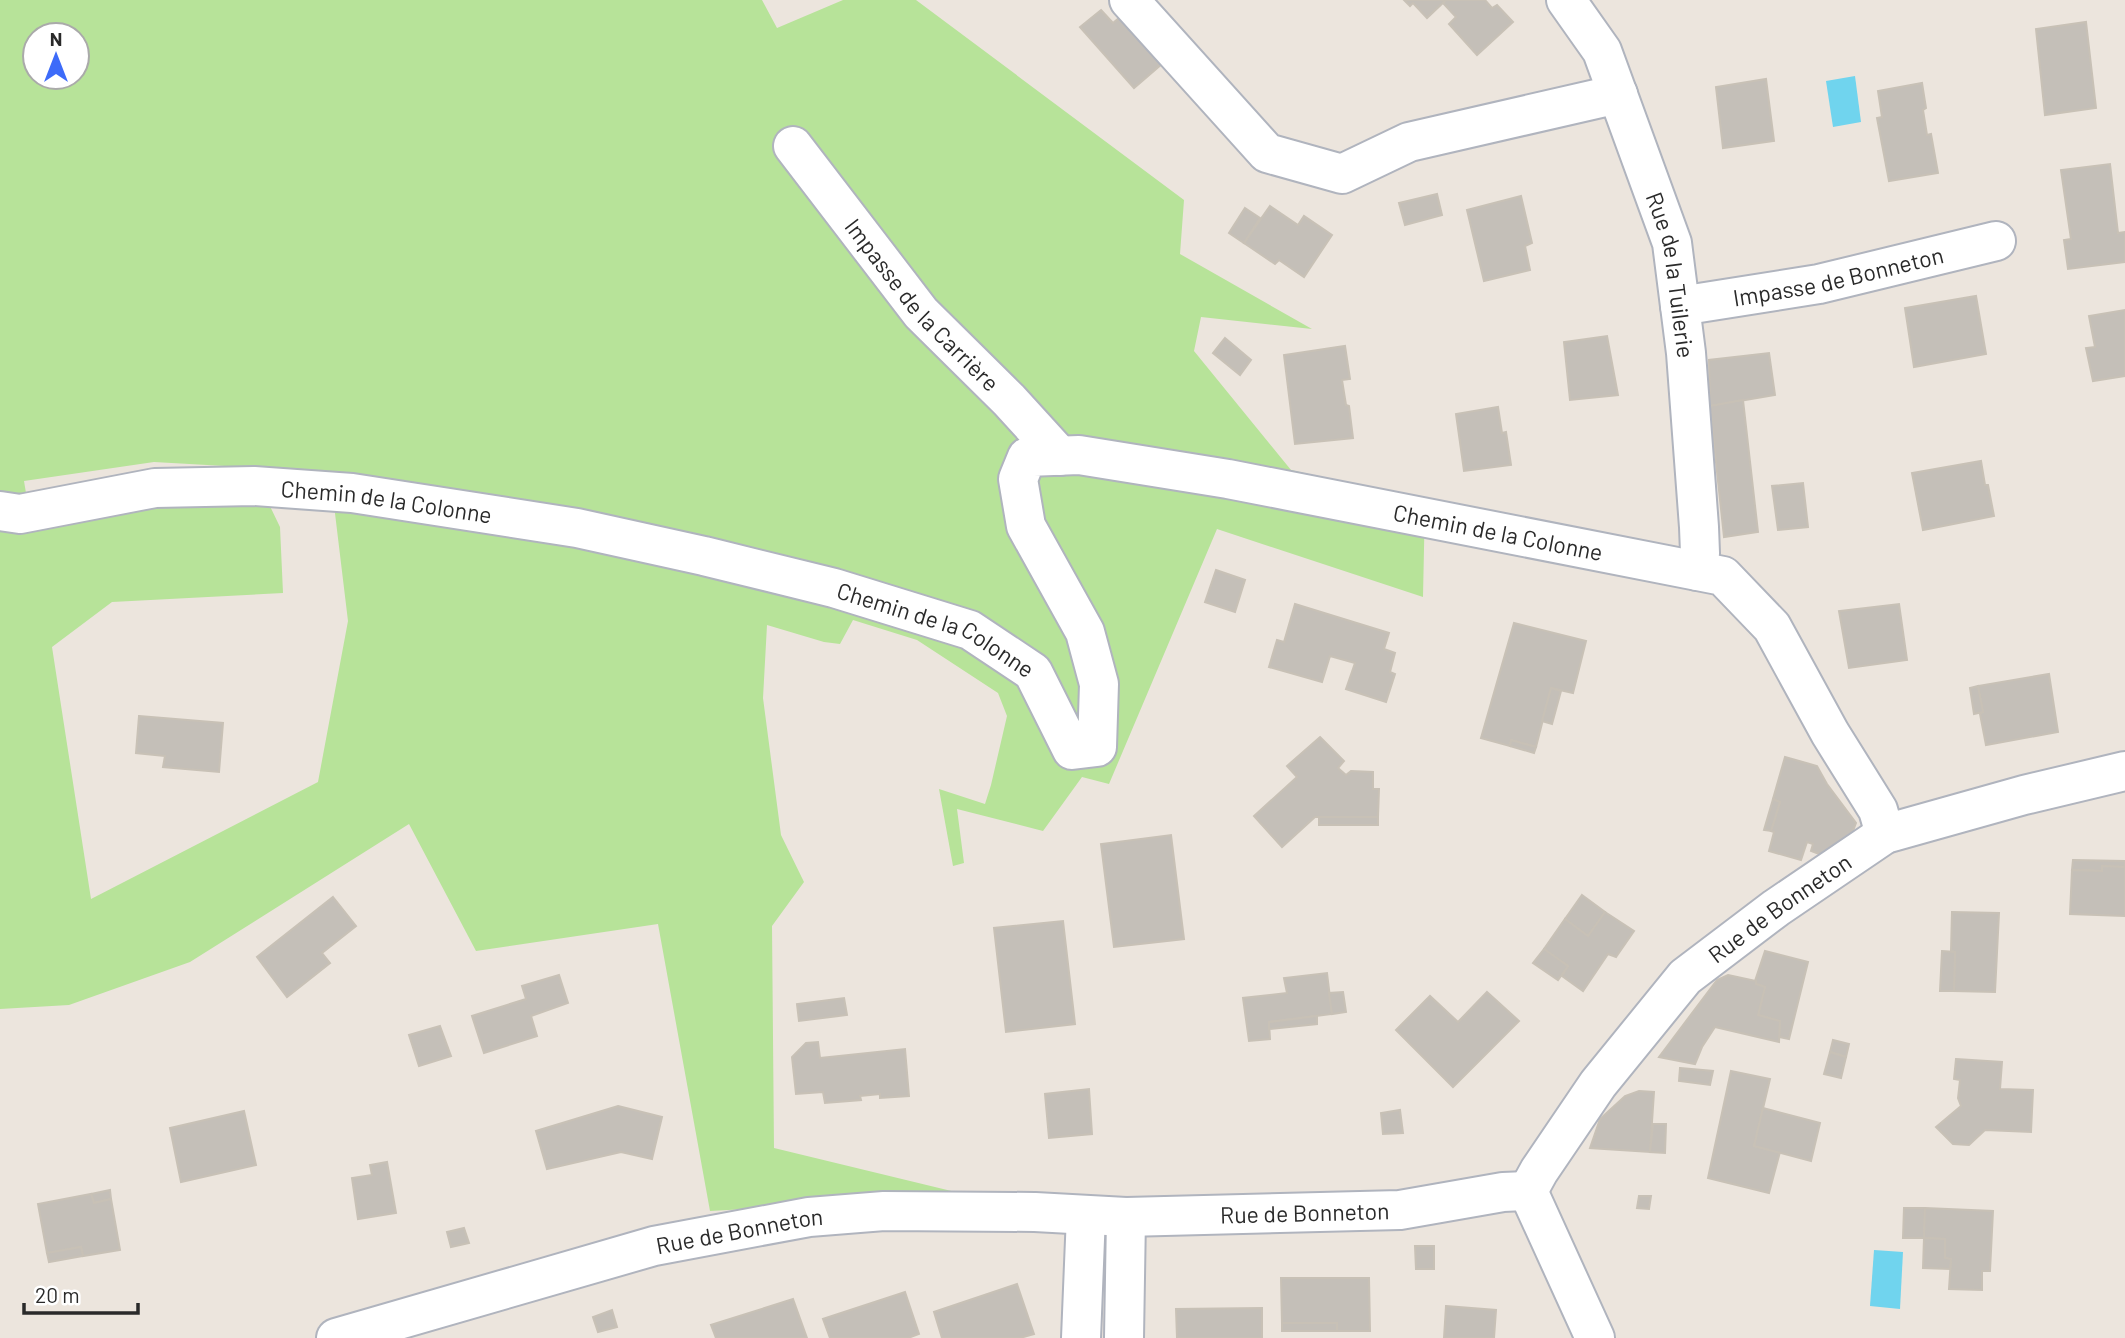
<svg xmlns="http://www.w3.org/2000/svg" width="2125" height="1338" viewBox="0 0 2125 1338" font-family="Barlow,sans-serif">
<rect width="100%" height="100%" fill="#ece5dd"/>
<path fill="#b7e399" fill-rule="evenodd" d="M 0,0 L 762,0 L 777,28 L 843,0 L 916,0 L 1184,200 L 1180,254 L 1312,329 L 1201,317 L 1194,351 L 1291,470 L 1425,501 L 1423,597 L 1217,529 L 1109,784 L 1082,777 L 1043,831 L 957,809 L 964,863 L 953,866 L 939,789 L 985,804 L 991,785 L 1007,716 L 998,693 L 917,640 L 853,620 L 840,644 L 824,642 L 767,625 L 763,698 L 781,835 L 804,882 L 772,926 L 774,1148 L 972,1196 L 710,1211 L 658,924 L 476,951 L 409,824 L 190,962 L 69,1005 L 0,1009 ZM 35,35 L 77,35 L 77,77 L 35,77 ZM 154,462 L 330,472 L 348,621 L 318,782 L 91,899 L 52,647 L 112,602 L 283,593 L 280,527 L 267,500 L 161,499 L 31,523 L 24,481 Z"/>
<g fill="#70d4ee">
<polygon points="1855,76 1861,122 1833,127 1826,81"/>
<polygon points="1874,1250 1903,1252 1900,1309 1870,1306"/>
</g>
<g fill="#c4bfb8" stroke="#c8c1b6" stroke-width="2">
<polygon points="1404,0 1446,0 1427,18 1413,3 1410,6"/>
<polygon points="1446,0 1485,0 1492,8 1497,5 1513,22 1477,55 1449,24 1456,17 1443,3"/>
<polygon points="1101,10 1113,23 1126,12 1163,63 1134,88 1080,27"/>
<polygon points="2086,22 2096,108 2045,115 2036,29"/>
<polygon points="1766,79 1774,141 1723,148 1716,87"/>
<polygon points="1922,83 1926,108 1923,110 1927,135 1931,134 1938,173 1889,181 1877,118 1882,117 1878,91"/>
<polygon points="2110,164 2118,233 2125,232 2125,262 2068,269 2064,240 2071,239 2061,170"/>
<polygon points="1437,194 1442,215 1405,225 1399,203"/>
<polygon points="1521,196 1532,243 1525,246 1530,270 1484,281 1467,210"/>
<polygon points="1270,206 1298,225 1304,216 1332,235 1304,277 1279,260 1275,264 1244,243"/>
<polygon points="1245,208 1260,218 1244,243 1229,233"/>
<polygon points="1976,296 1986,354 1914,367 1905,308"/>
<polygon points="2125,310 2125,376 2093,381 2086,348 2095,347 2089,316"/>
<polygon points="1607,336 1618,395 1570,400 1564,342"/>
<polygon points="1225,338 1251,360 1240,375 1213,353"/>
<polygon points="1345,346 1350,379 1342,380 1346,405 1349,406 1353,438 1295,444 1284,355"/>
<polygon points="1769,353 1775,395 1710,406 1709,360"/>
<polygon points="1743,400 1758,532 1724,537 1710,406"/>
<polygon points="1498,407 1502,433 1506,432 1511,465 1464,471 1456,414"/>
<polygon points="1981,461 1985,485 1988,485 1994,516 1923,530 1912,473"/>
<polygon points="1803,483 1808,527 1778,530 1772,486"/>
<polygon points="1216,570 1245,580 1235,612 1205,602"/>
<polygon points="1295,604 1389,633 1384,649 1395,653 1390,672 1395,674 1386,702 1346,689 1355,663 1330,656 1322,682 1269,667 1277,640 1284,642"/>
<polygon points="1899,604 1907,660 1849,668 1839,611"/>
<polygon points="1514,623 1586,641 1573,693 1551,688 1536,747 1511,740 1510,746 1481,738"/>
<polygon points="2049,674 2058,732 1986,745 1980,714 1983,712 1978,686"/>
<polygon points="1978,686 1983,712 1974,714 1970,688"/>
<polygon points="1551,688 1561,691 1552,724 1542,721"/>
<polygon points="139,716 223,723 219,772 163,767 165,756 136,753"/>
<polygon points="1320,737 1344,761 1338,768 1346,775 1351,771 1373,772 1373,789 1379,789 1378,817 1315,817 1282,847 1254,816 1297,777 1287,766"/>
<polygon points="1511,740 1536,747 1534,753 1510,746"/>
<polygon points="1785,757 1817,766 1827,784 1856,823 1853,831 1822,855 1811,851 1813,844 1807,842 1801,860 1769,851 1774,832 1771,831 1780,802 1773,799"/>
<polygon points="1773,799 1780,802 1771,831 1764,830"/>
<rect x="1319" y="817" width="59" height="8"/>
<polygon points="1171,835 1184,939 1114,947 1101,844"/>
<polygon points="2073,860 2125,861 2125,867 2102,866 2102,871 2072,870"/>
<polygon points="2102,866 2125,867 2125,916 2070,914 2072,870 2102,871"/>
<polygon points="1582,895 1605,912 1588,936 1565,919"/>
<polygon points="333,897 356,926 322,953 330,963 287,997 257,957"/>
<polygon points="1605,912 1634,931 1616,957 1608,954 1583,991 1562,976 1568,966 1544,949 1565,919 1588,936"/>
<polygon points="1952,912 1999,913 1995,992 1954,991 1955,952 1951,951"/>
<polygon points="1063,921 1075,1024 1006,1032 994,928"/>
<polygon points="1544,949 1568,966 1558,980 1533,963"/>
<polygon points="1765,951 1808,962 1789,1039 1779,1037 1780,1021 1758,1015 1765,987 1756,984 1755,981"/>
<polygon points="1942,951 1955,952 1954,991 1940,991"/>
<polygon points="1327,973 1332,1014 1269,1022 1270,1039 1249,1041 1243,998 1287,993 1284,978"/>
<polygon points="559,975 568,1003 531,1016 537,1036 484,1053 472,1016 526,999 522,986"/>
<polygon points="1728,975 1756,981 1756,984 1765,987 1758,1015 1780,1021 1779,1042 1715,1027 1702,1047 1695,1064 1659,1057 1717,980"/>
<polygon points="1343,992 1346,1012 1332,1014 1329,993"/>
<polygon points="1487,992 1519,1021 1453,1087 1396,1030 1430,996 1458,1022"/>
<polygon points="844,998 847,1015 799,1021 797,1004"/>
<polygon points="1317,1016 1317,1024 1269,1029 1269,1022"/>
<polygon points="440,1026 451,1056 419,1066 409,1035"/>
<polygon points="1833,1040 1849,1044 1846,1057 1830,1052"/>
<polygon points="818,1042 820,1058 905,1049 909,1096 880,1098 880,1094 860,1096 861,1100 825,1103 823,1092 796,1094 792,1057 806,1043"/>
<polygon points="1830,1052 1846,1057 1841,1078 1824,1074"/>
<polygon points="1956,1059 2002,1062 2000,1089 2033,1090 2031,1132 1985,1130 1969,1145 1953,1144 1936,1127 1961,1106 1958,1098 1960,1080 1954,1079"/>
<polygon points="1680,1068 1713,1071 1710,1085 1679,1081"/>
<polygon points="1731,1071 1770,1079 1754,1146 1780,1152 1769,1193 1708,1178"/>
<polygon points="1089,1089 1092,1134 1049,1138 1045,1094"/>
<polygon points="1639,1091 1654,1092 1650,1152 1590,1148 1600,1119 1625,1096"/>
<polygon points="618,1106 662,1117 652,1159 621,1152 547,1169 536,1131"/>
<polygon points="1763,1108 1820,1123 1811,1161 1754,1146"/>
<polygon points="1400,1110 1403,1133 1383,1134 1381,1113"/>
<polygon points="244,1111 256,1165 181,1182 170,1128"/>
<polygon points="1653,1124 1666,1124 1665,1153 1650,1152"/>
<polygon points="387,1162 396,1213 358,1219 352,1178 372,1175 370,1165"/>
<polygon points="110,1190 111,1199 94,1203 91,1194"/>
<polygon points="91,1194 94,1203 111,1199 120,1250 83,1256 81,1247 47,1253 38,1204"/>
<polygon points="1639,1196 1651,1196 1649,1209 1637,1208"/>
<polygon points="1904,1208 1925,1208 1924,1238 1903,1238"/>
<polygon points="1925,1208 1993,1211 1990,1271 1982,1271 1982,1290 1949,1289 1951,1259 1945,1258 1945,1239 1924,1238"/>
<polygon points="464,1228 469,1243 451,1247 447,1232"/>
<polygon points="1924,1238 1945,1239 1945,1258 1951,1259 1950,1269 1923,1268"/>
<polygon points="1415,1246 1434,1246 1434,1269 1416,1269"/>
<polygon points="81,1247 83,1256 49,1262 47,1253"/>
<polygon points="1281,1278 1369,1278 1370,1331 1337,1331 1337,1323 1282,1323"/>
<polygon points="1017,1284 1034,1334 1020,1338 942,1338 934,1312"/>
<polygon points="905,1292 919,1334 908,1338 830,1338 823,1319"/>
<polygon points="793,1299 807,1338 716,1338 711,1325"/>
<polygon points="1446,1306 1496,1310 1494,1338 1444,1338"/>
<polygon points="1262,1308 1262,1338 1177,1338 1176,1309"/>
<polygon points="612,1310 617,1327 598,1332 593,1317"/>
<rect x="1282" y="1323" width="55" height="8"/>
</g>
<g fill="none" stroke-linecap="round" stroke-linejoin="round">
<defs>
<g id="street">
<polyline points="1129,0 1267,153 1342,174 1409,142 1618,94"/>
<path id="s1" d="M 1566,0 L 1602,51 L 1672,243 L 1686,353 L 1699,527 L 1700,553 L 1698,571"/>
<path id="s2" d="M 793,146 L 921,313 L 1009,400 L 1060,456"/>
<path id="s3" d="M 1680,306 L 1819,284 L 1996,241"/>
<path id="s4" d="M 0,511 L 20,514 L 155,488 L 254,486 L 352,493 L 577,528 L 704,556 L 834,588 L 970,630 L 1033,672 L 1072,750 L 1097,747 L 1099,684 L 1085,632 L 1026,526 L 1018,479 L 1027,457 L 1079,455 L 1228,479 L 1723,576 L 1772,627 L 1830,733 L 1878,810 L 1885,834"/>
<path id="s5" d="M 1528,1191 L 1539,1171 L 1598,1084 L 1685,977 L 1776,908 L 1885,834 L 2024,795 L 2125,771"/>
<polyline points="1528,1191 1595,1338"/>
<path id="s6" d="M 336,1338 L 654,1246 L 809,1217 L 884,1211 L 1035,1212 L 1126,1217 L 1400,1210 L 1503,1192 L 1528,1191"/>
<polyline points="1081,1338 1086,1215"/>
<polyline points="1124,1338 1126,1217"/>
</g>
</defs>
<use href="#street" stroke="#b0b4be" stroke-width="42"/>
<use href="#street" stroke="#fff" stroke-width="38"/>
</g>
<g text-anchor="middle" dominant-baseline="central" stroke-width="5" stroke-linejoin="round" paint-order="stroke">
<g font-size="23" fill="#2a2a2a" stroke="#fff">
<text stroke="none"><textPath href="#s3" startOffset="161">Impasse de Bonneton</textPath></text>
<text stroke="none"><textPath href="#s1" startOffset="298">Rue de la Tuilerie</textPath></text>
<text stroke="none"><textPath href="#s2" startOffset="205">Impasse de la Carrière</textPath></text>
<text stroke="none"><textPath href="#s4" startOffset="390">Chemin de la Colonne</textPath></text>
<text stroke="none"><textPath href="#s4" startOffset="1965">Chemin de la Colonne</textPath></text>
<text stroke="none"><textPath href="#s4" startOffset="957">Chemin de la Colonne</textPath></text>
<text stroke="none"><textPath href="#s5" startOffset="383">Rue de Bonneton</textPath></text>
<text stroke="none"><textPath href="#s6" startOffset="985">Rue de Bonneton</textPath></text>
<text stroke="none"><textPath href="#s6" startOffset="418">Rue de Bonneton</textPath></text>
</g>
</g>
<g transform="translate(56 56)"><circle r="33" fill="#ffffff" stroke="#aaaaaa" stroke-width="2"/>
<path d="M0-5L12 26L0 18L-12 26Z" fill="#3d6bf9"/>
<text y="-10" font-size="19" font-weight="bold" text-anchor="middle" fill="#2a2a2a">N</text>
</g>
<path d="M24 1303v10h114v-10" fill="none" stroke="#2a2a2a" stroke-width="3.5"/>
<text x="35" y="1303" font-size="21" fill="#2a2a2a" stroke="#ffffff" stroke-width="5" paint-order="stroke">20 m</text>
</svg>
